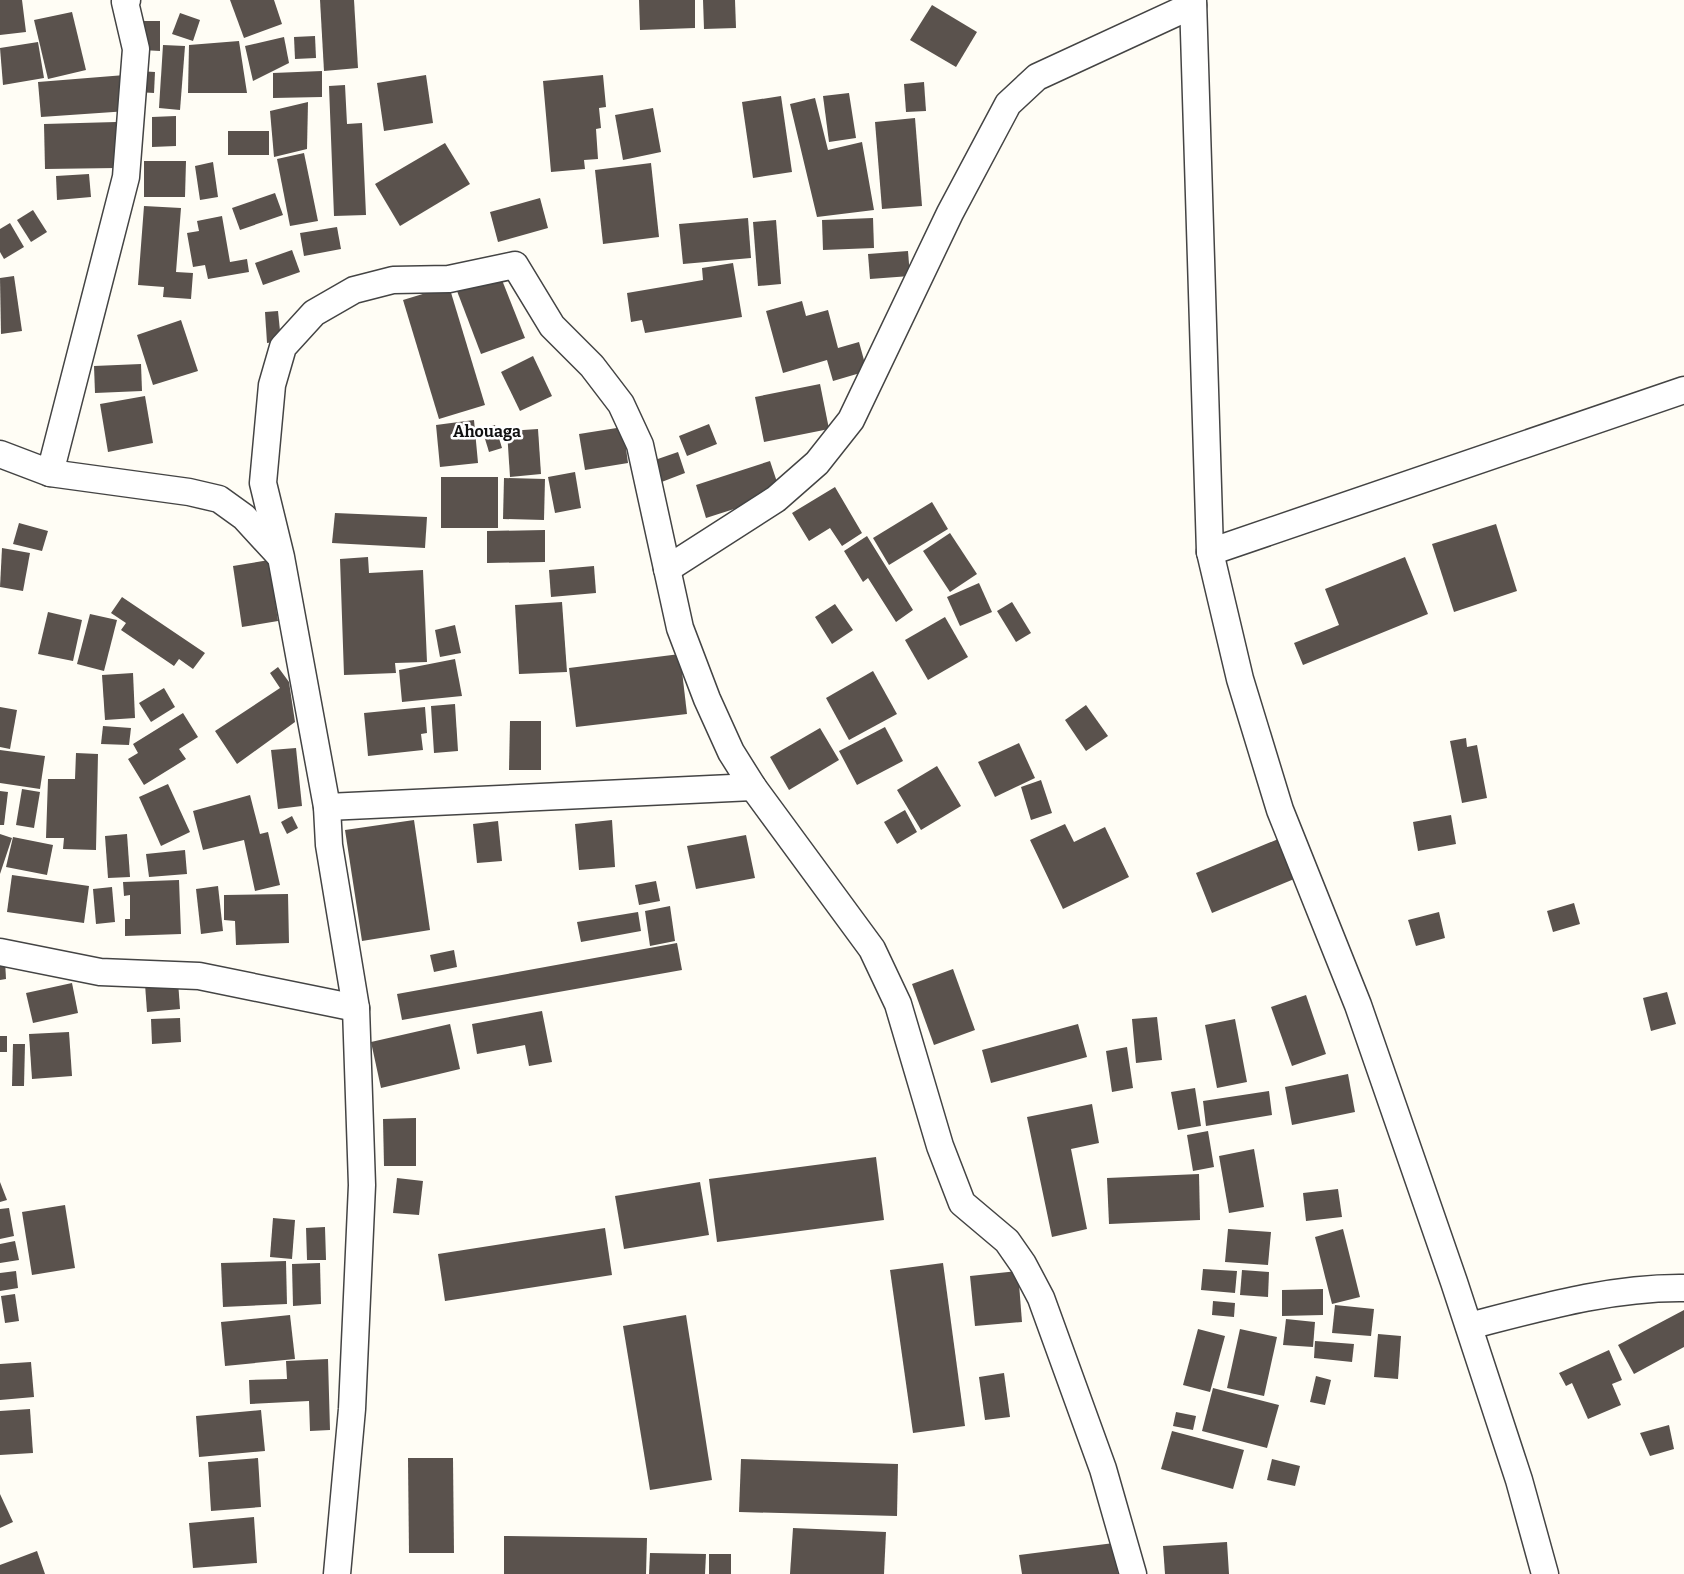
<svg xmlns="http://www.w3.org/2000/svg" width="1684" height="1574" viewBox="0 0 1684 1574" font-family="Bitter,serif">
<rect width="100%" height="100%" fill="#fffdf5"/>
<g fill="#5a524d">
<polygon points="0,0 22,0 26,32 0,35"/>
<polygon points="230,0 274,0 282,24 244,38"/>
<polygon points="320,0 354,0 358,68 324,71"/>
<polygon points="639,0 695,0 695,28 640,30"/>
<polygon points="703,0 735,0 736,28 704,29"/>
<polygon points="932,5 977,32 956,67 910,40"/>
<polygon points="72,12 86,70 48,79 34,20"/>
<polygon points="180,13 200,20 193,41 172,34"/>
<polygon points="142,21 160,21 160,51 142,50"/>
<polygon points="315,36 316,58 295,59 294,37"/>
<polygon points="284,37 289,63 253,81 245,46"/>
<polygon points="239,41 247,93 188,93 189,45"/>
<polygon points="38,42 44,78 3,85 0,48"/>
<polygon points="163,45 185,46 180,110 159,108"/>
<polygon points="138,71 155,72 154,93 137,92"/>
<polygon points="322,71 322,97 273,98 273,73"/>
<polygon points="125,75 128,111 41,117 38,82"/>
<polygon points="426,75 433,123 384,131 377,83"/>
<polygon points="603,75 606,107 599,108 601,128 596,129 598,159 584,160 585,169 551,172 543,81"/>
<polygon points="924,82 926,111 906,112 904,84"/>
<polygon points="345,85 347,124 362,123 366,215 334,216 329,86"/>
<polygon points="849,93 856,138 829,142 823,96"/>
<polygon points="781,96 792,172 753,178 742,102"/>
<polygon points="815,98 828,150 862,142 874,210 817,217 790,104"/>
<polygon points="308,102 307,149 274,157 270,111"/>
<polygon points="653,108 661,152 623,160 615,115"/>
<polygon points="176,116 176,146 152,147 152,117"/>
<polygon points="915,118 922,206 882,209 875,122"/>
<polygon points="116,122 117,168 45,169 44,124"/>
<rect x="228" y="131" width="41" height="24"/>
<polygon points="445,143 470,184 400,226 375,184"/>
<polygon points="304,153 318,221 290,226 277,159"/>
<polygon points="144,161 186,161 185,197 144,197"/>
<polygon points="213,162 218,197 200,200 195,166"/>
<polygon points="651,163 659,237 603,244 595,170"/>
<polygon points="89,174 91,197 57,200 56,176"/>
<polygon points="275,193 283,215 240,230 232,208"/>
<polygon points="540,198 548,228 498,242 490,212"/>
<polygon points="144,206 181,208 176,272 193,273 191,299 163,297 164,287 138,285"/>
<polygon points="33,210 47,232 31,242 17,220"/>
<polygon points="222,216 230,262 247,259 249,272 208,279 205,265 193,267 187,233 199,231 197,221"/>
<polygon points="748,218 751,258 683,264 679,224"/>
<polygon points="873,218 874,248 823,250 822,220"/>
<polygon points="776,220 781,284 758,286 753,222"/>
<polygon points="10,223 24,247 4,259 0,252 0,229"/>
<polygon points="337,227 341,249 304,256 300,233"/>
<polygon points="292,250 300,272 263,285 255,263"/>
<polygon points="908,251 910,276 870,279 868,254"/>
<polygon points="733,263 742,317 645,333 642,320 631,322 627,293 703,280 702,268"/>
<polygon points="500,275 525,338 481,354 457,291"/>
<polygon points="14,276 22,331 1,334 0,278"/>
<polygon points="449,286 485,405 439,419 403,300"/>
<polygon points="802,301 806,316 828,310 838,348 859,342 867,371 833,381 827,360 783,373 766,311"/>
<polygon points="278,311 281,341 267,343 265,312"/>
<polygon points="181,320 198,371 153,385 137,335"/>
<polygon points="533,356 552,396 520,411 501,372"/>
<polygon points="141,364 142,391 95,393 94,366"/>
<polygon points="820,384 829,429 764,442 755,397"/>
<polygon points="145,396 153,443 108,452 100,404"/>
<polygon points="474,420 478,463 440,467 436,425"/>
<polygon points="709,424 717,444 687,456 679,436"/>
<polygon points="495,425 502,448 489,452 482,429"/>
<polygon points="623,427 628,463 585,470 579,434"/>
<polygon points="538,429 541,474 510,477 507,431"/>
<polygon points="678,452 685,473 659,483 652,461"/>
<polygon points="770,461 781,494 706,518 696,485"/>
<polygon points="575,472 581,508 555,513 548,477"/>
<rect x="441" y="477" width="57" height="51"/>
<polygon points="504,478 545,479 544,520 503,519"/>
<polygon points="835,487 862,533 842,546 830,528 809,541 792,513"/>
<polygon points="932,502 948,529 889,565 873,538"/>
<polygon points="335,513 427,517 425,548 332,543"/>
<polygon points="19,523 48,531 42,551 13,544"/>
<polygon points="1496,524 1517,591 1454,612 1432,544"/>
<polygon points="545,530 545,562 487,563 487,531"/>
<polygon points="950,533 977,574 950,592 923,551"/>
<polygon points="867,536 913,610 896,622 868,578 863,582 844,551"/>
<polygon points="2,548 30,553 23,591 0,587"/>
<polygon points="368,557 369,573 423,570 427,662 395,663 396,673 344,675 340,559"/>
<polygon points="1405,557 1428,614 1303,665 1294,643 1339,625 1325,589"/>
<polygon points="269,560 278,621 242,627 233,566"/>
<polygon points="594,566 596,593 551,597 549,570"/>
<polygon points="979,583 992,612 960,626 947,597"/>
<polygon points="122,597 205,653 193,669 179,659 174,666 121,630 126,623 111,613"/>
<polygon points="562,602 567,672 519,674 515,605"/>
<polygon points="1012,602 1031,633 1016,642 997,611"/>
<polygon points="835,604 853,630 832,644 815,617"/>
<polygon points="48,612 82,620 73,661 38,654"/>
<polygon points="90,614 117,620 104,671 77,664"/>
<polygon points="945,617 968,657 928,680 905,640"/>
<polygon points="455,625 461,653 440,657 435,630"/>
<polygon points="680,654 687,714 576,727 569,668"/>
<polygon points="455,659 462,696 402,702 399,670"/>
<polygon points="278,667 289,682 295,722 237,764 215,731 280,688 270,673"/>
<polygon points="873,671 897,714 849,740 826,698"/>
<polygon points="133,673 135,718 105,720 102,675"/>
<polygon points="164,688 175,707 151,722 139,703"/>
<polygon points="455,704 458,751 434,753 431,706"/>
<polygon points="1086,705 1108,736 1086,751 1065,720"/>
<polygon points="0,707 17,710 10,749 0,747"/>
<polygon points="425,707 427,733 421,734 423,750 368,756 364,713"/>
<polygon points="183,713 198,737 179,749 186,759 144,785 128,759 138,753 133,744"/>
<polygon points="510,721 541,721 541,770 509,770"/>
<polygon points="103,726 131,728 129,745 101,744"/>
<polygon points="885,727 903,761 857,785 839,751"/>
<polygon points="820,728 839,760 789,790 770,757"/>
<polygon points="1466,738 1467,747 1477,745 1487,798 1462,803 1450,741"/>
<polygon points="1019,743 1035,778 995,797 978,762"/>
<polygon points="296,748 302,806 278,809 271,750"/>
<polygon points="0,750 45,756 40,789 0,783"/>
<polygon points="76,753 98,754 96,850 63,849 64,838 46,838 48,779 75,779"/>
<polygon points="937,766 961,806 921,830 897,790"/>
<polygon points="1041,780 1052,813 1031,820 1021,787"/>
<polygon points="168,784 190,832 161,846 139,797"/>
<polygon points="22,789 40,792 34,828 16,825"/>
<polygon points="0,791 8,792 4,825 0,825"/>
<polygon points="250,795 260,834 268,832 280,885 255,891 244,840 203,850 193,811"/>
<polygon points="905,810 917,832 897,844 884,822"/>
<polygon points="1451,815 1456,844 1418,851 1413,822"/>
<polygon points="292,816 298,828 287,834 281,822"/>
<polygon points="414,820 430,930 362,941 345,830"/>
<polygon points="612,820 615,867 579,870 575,824"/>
<polygon points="498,821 502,861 477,863 473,824"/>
<polygon points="1065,824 1074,842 1105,827 1129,877 1063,909 1030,840"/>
<polygon points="0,834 12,838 0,874"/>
<polygon points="127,834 130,877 108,878 105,836"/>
<polygon points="746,835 755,878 696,889 687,846"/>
<polygon points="13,837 53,845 47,875 6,867"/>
<polygon points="1283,837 1299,877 1212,913 1196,873"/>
<polygon points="185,850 187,874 149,877 146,854"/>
<polygon points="12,875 89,886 84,923 7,912"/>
<polygon points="179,880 181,934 125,936 125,919 130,919 130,895 124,896 123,882"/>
<polygon points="656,881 660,901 639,905 635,885"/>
<polygon points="218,886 223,931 201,934 196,889"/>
<polygon points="112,887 115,922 96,924 93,889"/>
<polygon points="288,894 289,943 236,945 235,921 224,920 224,895"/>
<polygon points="1574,903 1580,924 1553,932 1547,911"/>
<polygon points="670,906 675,941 650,946 645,911"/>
<polygon points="638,912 641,931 581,942 577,922"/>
<polygon points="1439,912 1445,938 1416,946 1408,920"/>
<polygon points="677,943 682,970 402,1020 397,994"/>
<polygon points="454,950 457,967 434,972 430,955"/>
<polygon points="5,960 6,979 0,980 0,961"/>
<polygon points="953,969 975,1030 934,1045 912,984"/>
<polygon points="178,981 180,1009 147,1012 145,984"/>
<polygon points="72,983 78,1013 33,1023 26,993"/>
<polygon points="1667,992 1676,1024 1651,1031 1643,998"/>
<polygon points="1306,995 1326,1054 1292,1066 1271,1007"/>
<polygon points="542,1011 552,1062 529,1066 525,1045 477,1054 472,1024"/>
<polygon points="1157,1017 1162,1060 1136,1063 1132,1019"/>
<polygon points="180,1018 181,1042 152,1044 151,1019"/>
<polygon points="1235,1019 1247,1082 1217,1088 1205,1025"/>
<polygon points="450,1024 460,1069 381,1088 371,1042"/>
<polygon points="1078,1024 1087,1057 991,1083 982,1050"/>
<polygon points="69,1032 72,1076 32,1079 29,1034"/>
<rect x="0" y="1036" width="7" height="16"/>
<polygon points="13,1044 25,1044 24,1086 12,1086"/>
<polygon points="1127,1047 1133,1088 1112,1092 1106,1051"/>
<polygon points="1348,1074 1355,1112 1292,1125 1285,1087"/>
<polygon points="1195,1088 1201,1126 1178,1130 1171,1092"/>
<polygon points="1269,1091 1272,1115 1206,1126 1203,1101"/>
<polygon points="1092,1104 1099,1143 1071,1149 1087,1229 1052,1237 1027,1117"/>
<polygon points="416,1118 416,1166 384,1166 383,1119"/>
<polygon points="1208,1131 1214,1167 1193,1171 1187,1135"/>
<polygon points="1254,1149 1264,1207 1229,1213 1219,1156"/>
<polygon points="876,1157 884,1220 717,1242 709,1179"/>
<polygon points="1199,1174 1200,1220 1109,1224 1107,1178"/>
<polygon points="397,1178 423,1181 419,1215 393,1213"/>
<polygon points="0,1182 7,1200 0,1202"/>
<polygon points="700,1182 709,1235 624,1249 615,1196"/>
<polygon points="1338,1189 1342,1217 1306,1221 1303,1193"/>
<polygon points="65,1205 75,1268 32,1275 22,1212"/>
<polygon points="9,1208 14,1236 0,1239 0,1209"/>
<polygon points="273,1218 295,1220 292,1259 270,1257"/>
<polygon points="325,1227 326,1260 307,1260 306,1228"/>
<polygon points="605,1228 612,1275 445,1301 438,1254"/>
<polygon points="1228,1229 1271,1232 1268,1265 1225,1262"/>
<polygon points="1343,1229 1360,1297 1332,1304 1315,1237"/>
<polygon points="15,1241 19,1260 0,1263 0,1244"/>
<polygon points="286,1261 287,1304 223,1307 221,1263"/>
<polygon points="320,1263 321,1304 293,1306 292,1264"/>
<polygon points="943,1263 965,1426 913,1433 890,1270"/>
<polygon points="1203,1269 1237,1271 1235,1293 1201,1290"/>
<polygon points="1242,1270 1269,1272 1268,1297 1240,1295"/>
<polygon points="16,1271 18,1288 0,1291 0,1273"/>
<polygon points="1018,1271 1022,1322 975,1326 970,1276"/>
<polygon points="1323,1289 1323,1315 1282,1316 1282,1290"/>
<polygon points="15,1294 19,1321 5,1323 1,1296"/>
<polygon points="1213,1301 1235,1303 1234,1317 1212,1315"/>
<polygon points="1335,1305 1374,1309 1371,1336 1332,1333"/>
<polygon points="1684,1310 1684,1347 1634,1374 1618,1345"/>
<polygon points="290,1315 295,1359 225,1366 221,1322"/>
<polygon points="686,1315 712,1480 650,1490 623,1326"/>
<polygon points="1286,1319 1315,1322 1313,1347 1283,1345"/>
<polygon points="1198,1329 1225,1336 1210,1392 1183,1385"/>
<polygon points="1240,1329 1277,1337 1264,1396 1227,1388"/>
<polygon points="1378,1334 1401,1336 1398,1379 1374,1377"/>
<polygon points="1315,1341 1354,1344 1352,1362 1314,1358"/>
<polygon points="1609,1350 1622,1380 1612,1384 1621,1405 1588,1419 1572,1383 1566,1386 1559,1373"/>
<polygon points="328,1359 330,1430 310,1431 309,1401 250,1404 249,1380 287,1379 286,1361"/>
<polygon points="31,1362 34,1397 0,1400 0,1364"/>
<polygon points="1004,1373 1010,1417 985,1420 979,1377"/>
<polygon points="1316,1376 1331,1380 1325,1405 1310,1402"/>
<polygon points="1213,1388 1279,1405 1267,1448 1202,1431"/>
<polygon points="30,1409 33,1453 0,1455 0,1411"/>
<polygon points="261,1410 265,1451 199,1457 196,1416"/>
<polygon points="1176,1412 1196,1416 1193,1430 1173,1426"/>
<polygon points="1669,1425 1674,1449 1650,1456 1640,1433"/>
<polygon points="1172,1431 1244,1450 1233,1489 1161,1469"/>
<polygon points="258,1458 261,1507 211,1511 208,1462"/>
<polygon points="408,1458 453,1458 454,1553 409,1553"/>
<polygon points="741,1459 898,1464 897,1516 739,1512"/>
<polygon points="1272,1459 1300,1466 1295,1486 1267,1480"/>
<polygon points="0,1494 13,1522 0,1528"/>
<polygon points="254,1517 257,1563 193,1568 189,1523"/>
<polygon points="793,1528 886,1532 884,1574 790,1574"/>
<polygon points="504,1536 647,1538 646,1574 504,1574"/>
<polygon points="1227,1542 1229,1574 1165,1574 1163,1546"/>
<polygon points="1114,1543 1118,1574 1022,1574 1019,1555"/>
<polygon points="37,1551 45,1574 0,1574 0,1565"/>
<polygon points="650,1553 706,1554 705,1574 649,1574"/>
<rect x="709" y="1554" width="22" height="20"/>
</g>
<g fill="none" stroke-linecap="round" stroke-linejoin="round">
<defs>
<g id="street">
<polyline points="1193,0 1210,552 1240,679 1280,810 1358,1005 1454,1282 1519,1480 1545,1574"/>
<polyline points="0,454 50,473 189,492 219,499 244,517 279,555"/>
<polyline points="50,473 126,177 136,49 125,2 127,0"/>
<polyline points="1210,552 1684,390"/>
<polyline points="667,569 776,499 817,463 851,420 950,213 1008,104 1037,77 1193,5"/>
<polyline points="327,807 753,787"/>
<polyline points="0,952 100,972 199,976 356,1008"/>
<path d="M 1469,1326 C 1539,1308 1611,1287 1684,1288"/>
<polyline points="337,1574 352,1409 362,1185 356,1008 329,845 327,807 281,557 263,483 272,385 283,347 314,313 354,290 393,280 449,279 515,265 552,326 592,366 621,404 640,445 680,628 707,699 731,752 753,787 872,949 898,1004 940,1146 962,1203 1007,1241 1023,1264 1041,1298 1103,1469 1133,1574"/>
</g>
</defs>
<use href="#street" stroke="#444" stroke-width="29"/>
<use href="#street" stroke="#fff" stroke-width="26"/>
</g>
<g text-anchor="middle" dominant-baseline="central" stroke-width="5" stroke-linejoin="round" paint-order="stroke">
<g font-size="16" font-weight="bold" fill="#111" stroke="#fff">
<text x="487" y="431">Ahouaga</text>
</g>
</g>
</svg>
